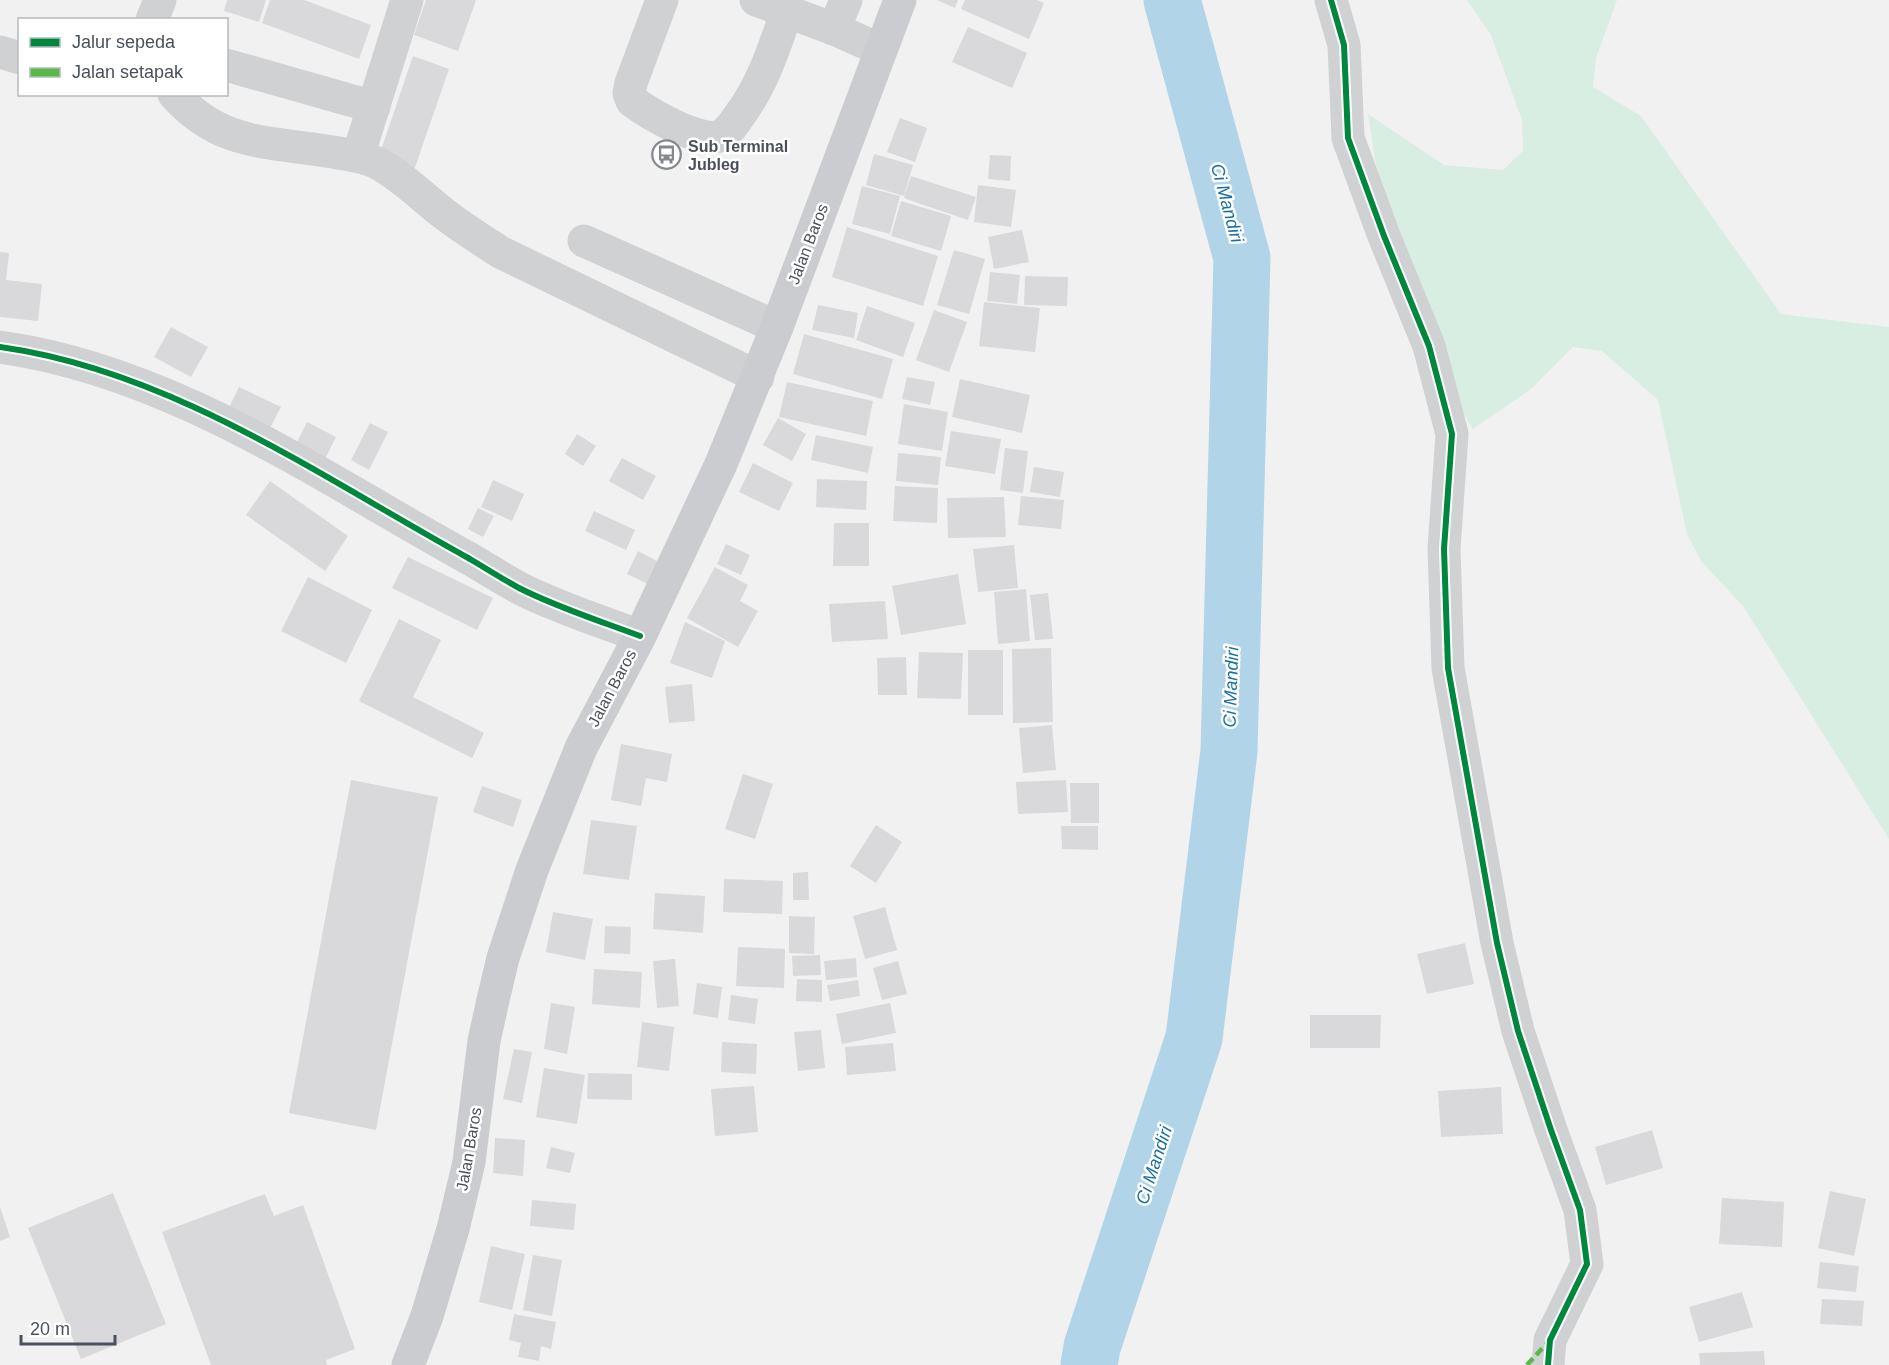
<svg xmlns="http://www.w3.org/2000/svg" width="1889" height="1365" viewBox="0 0 1889 1365" font-family="Arial,sans-serif">
<rect width="100%" height="100%" fill="#f1f1f1"/>
<polygon fill="#d8eee3" points="1467,0 1617,0 1596,58 1593,87 1641,116 1781,314 1889,327 1889,839 1743,606 1701,561 1687,534 1658,400 1602,351 1573,347 1531,389 1473,429 1444,384 1383,210 1368,114 1444,165 1503,170 1523,151 1522,120 1491,35"/>
<g fill="none" stroke-linecap="round" stroke-linejoin="round">
<polyline stroke="#b1d4e8" stroke-width="57" points="1089,1365 1092,1347 1194,1038 1229,751 1242,258 1172,0"/>
</g>
<g fill="#d9d9db">
<polygon points="227,0 266,0 259,22 224,11"/>
<polygon points="270,0 304,0 371,25 359,59 262,23"/>
<polygon points="426,0 476,0 458,51 414,35"/>
<polygon points="937,0 958,0 955,8"/>
<polygon points="965,0 1037,0 1044,3 1029,39 961,9"/>
<polygon points="968,27 1027,53 1012,88 952,62"/>
<polygon points="413,56 449,69 412,176 377,162"/>
<polygon points="900,118 927,128 915,162 887,152"/>
<polygon points="874,154 913,165 904,196 866,185"/>
<polygon points="990,155 1011,156 1010,181 988,179"/>
<polygon points="911,176 976,197 968,220 906,199 904,197"/>
<polygon points="978,185 1016,190 1011,227 974,222"/>
<polygon points="862,186 900,196 890,234 852,224"/>
<polygon points="901,201 951,216 941,251 891,236"/>
<polygon points="847,227 938,256 923,306 832,277"/>
<polygon points="1022,230 1029,262 994,269 988,237"/>
<polygon points="954,250 985,259 969,314 937,305"/>
<polygon points="0,252 9,253 6,280 42,284 38,321 0,317"/>
<polygon points="990,272 1020,275 1017,304 987,301"/>
<polygon points="1025,276 1068,277 1067,306 1024,305"/>
<polygon points="984,302 1040,308 1035,352 979,346"/>
<polygon points="818,305 858,313 854,338 812,330"/>
<polygon points="867,306 915,323 903,357 856,340"/>
<polygon points="934,310 967,322 949,372 916,360"/>
<polygon points="171,327 208,347 191,377 154,357"/>
<polygon points="804,334 893,359 882,399 793,374"/>
<polygon points="907,377 935,382 930,405 902,399"/>
<polygon points="960,379 1030,395 1022,433 952,417"/>
<polygon points="787,382 873,401 866,436 779,417"/>
<polygon points="239,387 281,407 267,434 226,413"/>
<polygon points="904,404 948,412 942,451 898,444"/>
<polygon points="778,418 806,434 792,461 763,445"/>
<polygon points="307,422 336,437 320,469 291,454"/>
<polygon points="370,423 388,432 369,470 351,460"/>
<polygon points="951,431 1001,439 995,474 945,466"/>
<polygon points="577,434 596,446 583,466 565,454"/>
<polygon points="816,435 873,447 868,473 811,460"/>
<polygon points="1005,448 1028,451 1023,493 1000,490"/>
<polygon points="898,453 941,457 938,485 896,481"/>
<polygon points="622,458 656,476 643,500 609,481"/>
<polygon points="753,463 793,483 779,511 739,492"/>
<polygon points="1034,467 1064,472 1060,497 1030,492"/>
<polygon points="817,479 867,481 866,510 816,507"/>
<polygon points="493,480 524,494 512,521 481,507"/>
<polygon points="270,481 348,536 325,571 246,515"/>
<polygon points="895,486 938,488 937,523 893,521"/>
<polygon points="1021,496 1064,500 1061,529 1018,525"/>
<polygon points="1004,497 1006,537 948,538 947,498"/>
<polygon points="478,508 494,516 483,537 468,529"/>
<polygon points="594,511 635,530 626,550 585,531"/>
<polygon points="834,523 869,523 869,566 833,566"/>
<polygon points="726,544 750,555 741,575 717,564"/>
<polygon points="1014,545 1018,588 978,592 973,549"/>
<polygon points="638,551 659,562 648,584 627,574"/>
<polygon points="408,557 493,598 477,630 392,588"/>
<polygon points="715,567 748,585 740,601 758,611 738,647 687,618"/>
<polygon points="958,574 966,624 901,635 892,586"/>
<polygon points="308,577 372,610 346,663 281,631"/>
<polygon points="1026,589 1030,641 998,644 994,592"/>
<polygon points="1048,593 1053,639 1035,640 1030,595"/>
<polygon points="885,601 888,639 832,642 829,604"/>
<polygon points="399,619 441,640 413,697 484,733 472,758 359,701"/>
<polygon points="685,622 725,641 712,678 670,663"/>
<polygon points="1051,648 1053,722 1013,723 1012,649"/>
<rect x="968" y="650" width="35" height="65"/>
<polygon points="919,652 963,653 961,699 917,698"/>
<polygon points="906,657 907,695 878,695 877,658"/>
<polygon points="692,684 695,721 669,723 665,687"/>
<polygon points="1052,725 1056,770 1023,773 1019,728"/>
<polygon points="621,744 672,754 667,782 646,778 641,806 611,800"/>
<polygon points="743,774 773,784 755,839 725,829"/>
<polygon points="351,780 438,797 376,1130 289,1113"/>
<polygon points="1066,780 1068,812 1018,814 1016,782"/>
<polygon points="1070,783 1099,783 1099,823 1071,823"/>
<polygon points="482,786 522,800 513,827 473,812"/>
<polygon points="591,820 637,826 629,880 583,874"/>
<polygon points="876,825 902,842 876,883 850,866"/>
<polygon points="1061,826 1098,826 1098,850 1062,849"/>
<polygon points="808,872 809,900 793,900 793,873"/>
<polygon points="724,879 783,881 782,914 723,912"/>
<polygon points="655,893 705,896 703,933 653,929"/>
<polygon points="885,907 897,950 865,959 853,916"/>
<polygon points="553,912 593,919 585,960 546,952"/>
<polygon points="789,916 815,917 814,954 789,953"/>
<polygon points="605,926 631,927 630,954 604,953"/>
<polygon points="1465,943 1474,984 1427,994 1417,954"/>
<polygon points="738,947 785,949 784,988 736,986"/>
<polygon points="820,955 821,975 793,976 792,956"/>
<polygon points="856,958 857,977 826,980 824,961"/>
<polygon points="675,959 679,1006 657,1008 653,961"/>
<polygon points="898,961 907,994 882,1000 873,968"/>
<polygon points="594,969 642,972 640,1008 592,1004"/>
<polygon points="797,979 822,980 822,1002 796,1001"/>
<polygon points="858,980 860,996 830,1001 827,985"/>
<polygon points="697,983 722,987 718,1018 693,1014"/>
<polygon points="731,995 758,999 755,1024 728,1020"/>
<polygon points="551,1003 575,1007 567,1054 544,1049"/>
<polygon points="890,1003 896,1033 842,1044 836,1014"/>
<polygon points="1310,1015 1381,1015 1380,1048 1310,1048"/>
<polygon points="642,1022 674,1027 669,1071 637,1067"/>
<polygon points="821,1030 825,1068 798,1071 794,1032"/>
<polygon points="722,1042 757,1044 756,1074 721,1072"/>
<polygon points="893,1043 896,1071 847,1075 845,1047"/>
<polygon points="514,1049 532,1052 522,1103 503,1099"/>
<polygon points="544,1068 585,1075 577,1124 536,1117"/>
<polygon points="588,1073 632,1074 632,1100 587,1099"/>
<polygon points="754,1086 758,1132 715,1136 711,1089"/>
<polygon points="1501,1087 1503,1134 1441,1137 1438,1091"/>
<polygon points="1652,1130 1663,1168 1606,1185 1595,1147"/>
<polygon points="495,1138 525,1140 523,1176 493,1173"/>
<polygon points="551,1147 575,1153 570,1173 546,1168"/>
<polygon points="1830,1191 1866,1199 1854,1256 1818,1248"/>
<polygon points="113,1193 166,1324 81,1359 28,1228"/>
<polygon points="265,1194 274,1216 303,1205 355,1349 326,1360 327,1365 211,1365 162,1232"/>
<polygon points="1722,1198 1784,1202 1782,1247 1719,1244"/>
<polygon points="532,1200 576,1204 574,1230 530,1226"/>
<polygon points="0,1207 10,1237 0,1241"/>
<polygon points="491,1246 525,1254 512,1310 479,1302"/>
<polygon points="533,1255 562,1260 552,1316 523,1310"/>
<polygon points="1820,1262 1859,1266 1856,1292 1817,1288"/>
<polygon points="1742,1292 1753,1327 1699,1342 1689,1307"/>
<polygon points="1822,1299 1864,1301 1862,1326 1820,1324"/>
<polygon points="514,1314 556,1322 551,1349 541,1346 539,1361 518,1357 521,1343 509,1340"/>
<polygon points="1764,1351 1765,1365 1700,1365 1699,1353"/>
</g>
<g fill="none" stroke-linecap="round" stroke-linejoin="round">
<g stroke="#d0d1d3" stroke-width="33">
<path d="M 662,0 L 631,83 L 629,93 L 632,101 C 648,113 700,144 720,136 C 729,132 734,123 739,116 C 763,84 774,48 787,11"/>
<polyline points="756,0 834,29 881,50"/>
<polyline points="1331,0 1344,45 1348,138 1384,236 1429,346 1452,434 1444,549 1448,668 1497,943 1518,1031 1551,1130 1580,1210 1587,1264 1550,1340 1548,1365"/>
<polyline points="152,20 160,0"/>
<polyline points="834,29 846,0"/>
<polyline points="0,52 20,58"/>
<polyline points="226,65 374,107"/>
<path d="M 174,94 C 221,147 269,141 333,152 C 348,155 364,156 377,163 C 402,176 421,196 443,213 C 461,227 480,239 500,252 L 758,377"/>
<polyline points="358,156 407,0"/>
<polyline points="584,241 777,327"/>
<path d="M 0,347 C 172,371 321,477 470,559 C 487,569 504,580 521,589 C 559,608 600,621 640,636"/>
</g>
<polyline stroke="#cbccd0" stroke-width="33" points="408,1365 427,1316 453,1229 469,1162 484,1041 493,1000 503,958 532,870 581,748 640,636 721,464 777,327 900,0"/>
<polyline stroke="#58b947" stroke-width="4.5" stroke-dasharray="9 4.5" stroke-linecap="butt" points="1527,1365 1549,1341"/>
<defs>
<g id="cycleway">
<polyline points="1331,0 1344,45 1348,138 1384,236 1429,346 1452,434 1444,549 1448,668 1497,943 1518,1031 1551,1130 1580,1210 1587,1264 1550,1340 1548,1365"/>
<path d="M 0,347 C 172,371 321,477 470,559 C 487,569 504,580 521,589 C 559,608 600,621 640,636"/>
</g>
</defs>
<use href="#cycleway" stroke="#fff" stroke-width="10"/>
<use href="#cycleway" stroke="#00873e" stroke-width="6"/>
</g>
<defs>
<symbol id="bus-ring" viewBox="-11 -11 22 22"><circle r="9.5" fill="#fff" stroke="#848990" stroke-width="1.5"/><path d="M-5-6H5V4H4V6H2V4H-2V6H-4V4H-5ZM-3.5-4V0h7V-4ZM-3.5 1.2v1.5H-2V1.2ZM2 1.2v1.5H3.5V1.2Z" fill="#848990"/></symbol>
</defs>
<g fill-rule="evenodd">
<use href="#bus-ring" x="650" y="138" width="33" height="33"/>
</g>
<g text-anchor="middle" dominant-baseline="central" stroke-width="5" stroke-linejoin="round" paint-order="stroke">
<g font-size="16" font-weight="bold" fill="#4a515c" stroke="#fff" text-anchor="start">
<text x="688" y="146">Sub Terminal<tspan x="688" dy="18">Jubleg</tspan></text>
</g>
<g font-size="16" fill="#4a515c" stroke="#fff">
<text transform="translate(808 244) rotate(-69)">Jalan Baros</text>
<text transform="translate(612 688) rotate(-62)">Jalan Baros</text>
<text transform="translate(469 1149) rotate(-80)">Jalan Baros</text>
</g>
<g font-size="18" font-style="italic" fill="#1b709e" stroke="#fff">
<text transform="translate(1227 203) rotate(75)">Ci Mandiri</text>
<text transform="translate(1231 687) rotate(-88)">Ci Mandiri</text>
<text transform="translate(1154 1165) rotate(-72)">Ci Mandiri</text>
</g>
</g>
<rect x="18" y="18" width="210" height="78" fill="#ffffff" stroke="#b7b9be" stroke-width="1.5"/>
<rect x="30" y="38" width="30" height="9" fill="#00873e" stroke="#b7b9be" stroke-width="1.5"/>
<text x="72" y="48" font-size="18" fill="#4a515c">Jalur sepeda</text>
<rect x="30" y="68" width="30" height="9" fill="#58b947" stroke="#b7b9be" stroke-width="1.5"/>
<text x="72" y="78" font-size="18" fill="#4a515c">Jalan setapak</text>
<path d="M21 1335v9h94v-9" fill="none" stroke="#4a515c" stroke-width="3"/>
<text x="30" y="1335" font-size="18" fill="#4a515c" stroke="#ffffff" stroke-width="4.5" paint-order="stroke">20 m</text>
</svg>
